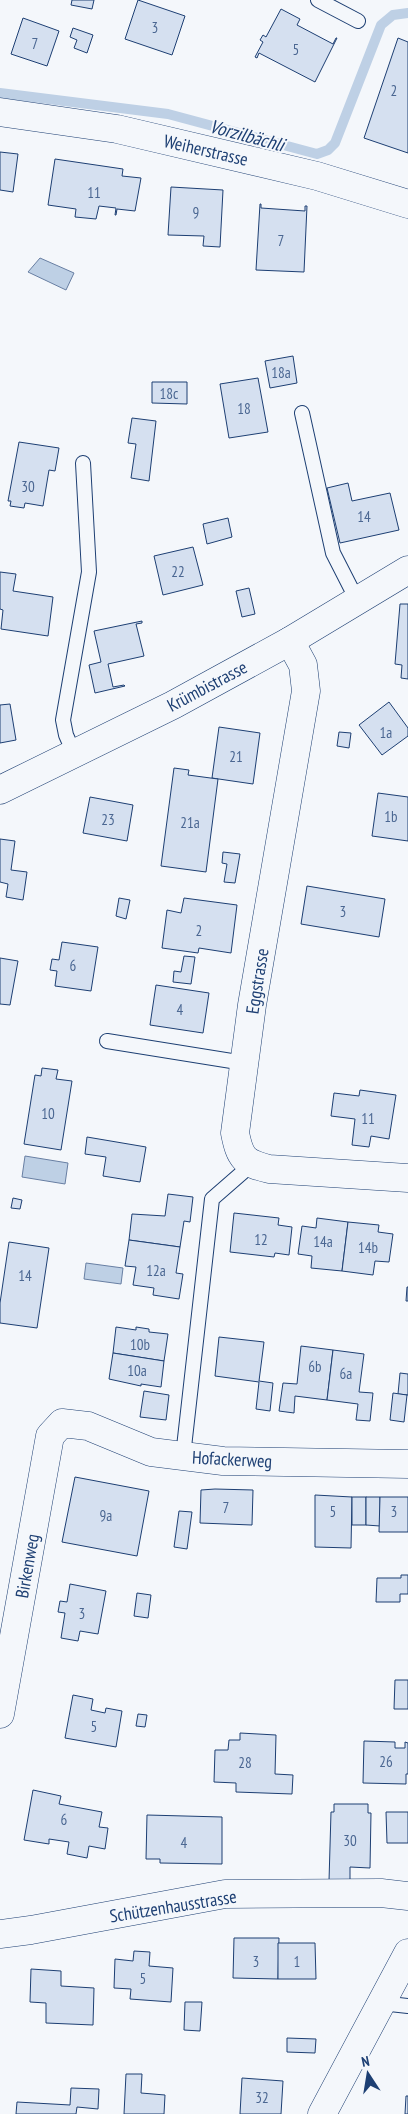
<svg xmlns="http://www.w3.org/2000/svg" width="408" height="2114" viewBox="0 0 408 2114" font-family="'PT Sans Narrow',sans-serif">
<rect width="100%" height="100%" fill="#f4f7fb"/>
<g fill="#bed0e5" stroke="#687fa3">
<polygon points="40,258 74,273 66,290 28,272"/>
<polygon points="25,1156 68,1163 65,1184 22,1177"/>
<polygon points="86,1263 123,1268 121,1284 84,1279"/>
</g>
<g fill="none" stroke-linecap="round" stroke-linejoin="round">
<polyline stroke="#bed0e5" stroke-width="10" points="0,93 168,114 317,154 328,150 335,143 381,25 393,15 408,13"/>
</g>
<g fill="#d5e0f0" stroke="#1d3f73">
<polygon points="72,0 94,0 92,9 71,5"/>
<polygon points="138,0 185,16 172,55 125,39"/>
<polygon points="281,9 300,19 297,25 333,44 336,38 337,38 315,82 259,53 257,58 255,57 263,42 260,40 263,35 266,37"/>
<polygon points="23,18 59,31 47,66 11,54"/>
<polygon points="73,28 93,35 87,53 74,48 77,40 70,37"/>
<polygon points="398,38 408,42 408,153 364,138"/>
<polygon points="0,152 18,154 13,192 0,190"/>
<polygon points="55,159 123,169 122,176 141,178 135,211 117,209 116,215 115,215 116,208 99,206 96,219 75,217 76,209 48,205"/>
<polygon points="171,187 223,190 220,247 203,246 204,236 168,235"/>
<polygon points="260,204 261,204 261,208 305,211 305,206 307,206 304,272 256,270"/>
<polygon points="293,356 297,383 270,388 265,361"/>
<polygon points="258,378 268,432 229,438 220,384"/>
<polygon points="152,382 187,382 187,404 152,403"/>
<polygon points="132,418 156,421 149,481 131,478 136,444 128,443"/>
<polygon points="19,442 59,448 55,471 49,470 43,506 25,503 24,508 10,506 11,501 8,501"/>
<polygon points="348,483 352,501 390,493 399,530 340,543 327,488"/>
<polygon points="228,518 232,537 207,544 203,524"/>
<polygon points="193,547 203,585 163,595 154,556"/>
<polygon points="0,572 16,574 13,591 53,597 48,636 1,629 3,610 0,609"/>
<polygon points="249,588 255,614 242,617 236,591"/>
<polygon points="400,604 408,604 408,679 401,678 402,665 395,664"/>
<polygon points="142,621 142,623 136,624 144,656 108,664 113,687 124,685 125,686 95,693 89,665 101,662 94,631"/>
<polygon points="389,702 408,728 408,736 382,755 359,725"/>
<polygon points="10,704 16,740 0,743 0,705"/>
<polygon points="219,727 260,733 253,784 212,778"/>
<polygon points="339,732 351,733 349,748 337,746"/>
<polygon points="174,768 189,770 188,775 218,779 206,872 161,866"/>
<polygon points="378,793 408,797 408,841 372,836"/>
<polygon points="90,797 133,805 127,841 83,833"/>
<polygon points="0,839 15,841 11,870 27,872 23,900 6,897 8,884 0,882"/>
<polygon points="223,852 240,854 235,883 224,882 227,864 222,863"/>
<polygon points="307,886 385,899 379,937 301,924"/>
<polygon points="119,898 130,900 126,919 116,916"/>
<polygon points="184,898 237,905 231,953 199,948 198,953 162,948 167,910 181,913"/>
<polygon points="62,942 98,947 91,991 55,986 57,971 50,970 52,959 59,960"/>
<polygon points="184,956 195,957 191,984 173,982 174,971 181,972"/>
<polygon points="0,958 18,961 10,1005 0,1004"/>
<polygon points="156,985 209,993 203,1033 150,1025"/>
<polygon points="42,1068 58,1070 56,1079 72,1081 61,1150 24,1144 35,1075 41,1076"/>
<polygon points="360,1090 396,1095 389,1139 371,1136 369,1147 352,1145 355,1119 331,1116 334,1093 359,1096"/>
<polygon points="87,1137 146,1147 140,1182 103,1176 106,1157 85,1154"/>
<polygon points="168,1194 193,1197 190,1222 184,1221 180,1247 129,1240 132,1214 165,1216"/>
<polygon points="13,1198 22,1200 20,1209 11,1208"/>
<polygon points="234,1213 279,1218 278,1225 292,1227 289,1255 275,1253 274,1257 230,1252"/>
<polygon points="317,1218 348,1222 342,1271 311,1268 312,1256 298,1254 302,1226 316,1228"/>
<polygon points="348,1222 379,1225 378,1232 393,1234 389,1262 375,1261 373,1275 342,1271"/>
<polygon points="129,1240 180,1247 176,1273 183,1274 179,1299 153,1295 154,1288 133,1285 136,1267 125,1266"/>
<polygon points="9,1242 49,1248 37,1328 0,1323 0,1303"/>
<polygon points="407,1287 408,1287 408,1301 406,1301"/>
<polygon points="116,1327 136,1330 136,1327 149,1329 149,1332 168,1334 164,1361 113,1353"/>
<polygon points="219,1337 264,1342 259,1381 273,1383 270,1411 256,1409 259,1382 215,1376"/>
<polygon points="301,1346 333,1350 327,1400 295,1396 294,1413 279,1411 283,1383 297,1384"/>
<polygon points="333,1350 364,1354 359,1392 373,1393 370,1421 356,1420 358,1404 327,1400"/>
<polygon points="113,1353 164,1361 161,1387 141,1384 141,1386 109,1379"/>
<polygon points="400,1373 408,1374 408,1395 398,1394"/>
<polygon points="144,1391 169,1395 166,1420 140,1417"/>
<polygon points="393,1393 407,1395 404,1422 390,1420"/>
<polygon points="75,1477 149,1491 137,1556 62,1542"/>
<polygon points="215,1489 253,1490 252,1525 200,1523 201,1490"/>
<polygon points="315,1495 352,1497 351,1548 315,1547"/>
<rect x="352" y="1497" width="14" height="28"/>
<polygon points="366,1497 380,1497 380,1526 366,1525"/>
<polygon points="380,1497 408,1497 408,1532 379,1532"/>
<polygon points="179,1511 192,1512 187,1549 174,1547"/>
<polygon points="401,1575 408,1575 408,1594 400,1594 400,1602 376,1602 377,1578 401,1578"/>
<polygon points="70,1584 106,1591 98,1634 80,1631 78,1641 61,1638 65,1613 58,1612 60,1601 67,1602"/>
<polygon points="137,1593 151,1595 148,1618 134,1616"/>
<polygon points="395,1680 408,1680 408,1709 394,1709"/>
<polygon points="73,1695 93,1699 91,1710 105,1713 106,1708 122,1711 116,1747 65,1738"/>
<polygon points="138,1714 147,1715 145,1727 136,1726"/>
<polygon points="240,1733 276,1735 275,1774 293,1775 292,1794 236,1792 236,1783 214,1782 215,1750 228,1750 229,1740 240,1740"/>
<polygon points="364,1741 395,1742 395,1748 405,1748 405,1742 408,1743 408,1774 406,1774 406,1784 363,1783"/>
<polygon points="33,1790 61,1796 59,1804 102,1812 99,1827 108,1828 105,1849 89,1846 87,1858 67,1854 69,1842 49,1839 49,1844 24,1840"/>
<polygon points="334,1804 368,1804 368,1813 371,1813 370,1868 350,1867 350,1882 329,1881 331,1812 334,1812"/>
<polygon points="386,1812 408,1812 408,1843 387,1843"/>
<polygon points="147,1815 222,1817 222,1864 160,1863 160,1859 146,1859"/>
<polygon points="234,1938 279,1938 278,1979 233,1978"/>
<polygon points="278,1943 315,1943 316,1979 278,1979"/>
<polygon points="134,1951 150,1952 149,1966 173,1968 171,2002 130,1999 131,1989 114,1988 115,1959 133,1961"/>
<polygon points="31,1969 61,1971 61,1986 94,1988 93,2025 46,2023 46,2003 30,2002"/>
<polygon points="185,2002 202,2002 200,2031 184,2030"/>
<polygon points="287,2038 316,2039 315,2053 287,2052"/>
<polygon points="126,2074 142,2074 141,2093 165,2095 164,2114 124,2114"/>
<polygon points="242,2078 283,2081 281,2114 240,2114"/>
<polygon points="71,2088 99,2089 98,2109 77,2107 76,2114 16,2114 17,2102 70,2105"/>
<polygon points="406,2096 408,2096 408,2114 405,2114"/>
</g>
<g fill="none" stroke-linecap="round" stroke-linejoin="round">
<defs>
<g id="service">
<polyline points="318,0 358,21"/>
<polyline points="302,413 333,553 357,600"/>
<polyline points="74,753 66,735 63,720 89,572 83,463"/>
<polyline points="107,1041 244,1063"/>
<polyline points="183,1456 212,1199 251,1165"/>
<polyline points="381,2003 408,2006"/>
</g>
<g id="minor">
<polyline points="0,112 117,129 317,176 408,204"/>
<path d="M 290,641 L 303,665 L 306,691 L 252,1005 L 235,1133 C 240,1158 244,1163 269,1169 L 408,1178"/>
<polyline points="0,790 173,705 290,641 408,570"/>
<polyline points="0,1714 50,1436 62,1423 88,1426 151,1452 223,1461 408,1464"/>
<polyline points="0,1934 31,1930 225,1894 381,1893 408,1896"/>
<polyline points="322,2114 408,1953"/>
</g>
</defs>
<use href="#service" stroke="#1d3f73" stroke-width="16"/>
<use href="#minor" stroke="#1d3f73" stroke-width="29"/>
<use href="#service" stroke="#f4f7fb" stroke-width="14"/>
<use href="#minor" stroke="#f4f7fb" stroke-width="28"/>
</g>
<g text-anchor="middle" dominant-baseline="central" stroke-width="4" stroke-linejoin="round" paint-order="stroke">
<g font-size="15" fill="#4b6792">
<text x="155" y="27">3</text>
<text x="35" y="43">7</text>
<text x="296" y="49">5</text>
<text x="394" y="90">2</text>
<text x="94" y="192">11</text>
<text x="196" y="212">9</text>
<text x="281" y="240">7</text>
<text x="281" y="372">18a</text>
<text x="169" y="393">18c</text>
<text x="244" y="408">18</text>
<text x="28" y="486">30</text>
<text x="364" y="516">14</text>
<text x="178" y="571">22</text>
<text x="386" y="732">1a</text>
<text x="236" y="756">21</text>
<text x="391" y="816">1b</text>
<text x="108" y="819">23</text>
<text x="190" y="822">21a</text>
<text x="343" y="911">3</text>
<text x="199" y="930">2</text>
<text x="73" y="965">6</text>
<text x="180" y="1009">4</text>
<text x="48" y="1113">10</text>
<text x="368" y="1118">11</text>
<text x="261" y="1239">12</text>
<text x="323" y="1241">14a</text>
<text x="368" y="1247">14b</text>
<text x="156" y="1270">12a</text>
<text x="25" y="1275">14</text>
<text x="140" y="1344">10b</text>
<text x="315" y="1366">6b</text>
<text x="137" y="1370">10a</text>
<text x="346" y="1373">6a</text>
<text x="226" y="1507">7</text>
<text x="333" y="1511">5</text>
<text x="394" y="1511">3</text>
<text x="106" y="1515">9a</text>
<text x="82" y="1613">3</text>
<text x="94" y="1726">5</text>
<text x="386" y="1761">26</text>
<text x="245" y="1762">28</text>
<text x="64" y="1819">6</text>
<text x="350" y="1840">30</text>
<text x="184" y="1842">4</text>
<text x="256" y="1961">3</text>
<text x="297" y="1961">1</text>
<text x="143" y="1978">5</text>
<text x="262" y="2097">32</text>
</g>
<g font-size="18" fill="#1d3f73" stroke="#f4f7fb">
<text transform="translate(206 150) rotate(13)">Weiherstrasse</text>
<text transform="translate(207 686) rotate(-28)">Krümbistrasse</text>
<text transform="translate(257 981) rotate(-81)">Eggstrasse</text>
<text transform="translate(232 1459) rotate(3)">Hofackerweg</text>
<text transform="translate(27 1566) rotate(-80)">Birkenweg</text>
<text transform="translate(173 1906) rotate(-9)">Schützenhausstrasse</text>
</g>
<g font-size="19" font-style="italic" fill="#1d3f73" stroke="#f4f7fb">
<text transform="translate(247 135) rotate(15)">Vorzilbächli</text>
</g>
</g>
<g transform="translate(368 2074) rotate(348)" stroke="#f4f7fb" stroke-width="4" paint-order="stroke">
<path d="M0-4L9 19L0 12L-9 19Z" fill="#1d3f73"/>
<text y="-8" font-size="14" font-weight="bold" text-anchor="middle" fill="#1d3f73">N</text>
</g>
</svg>
